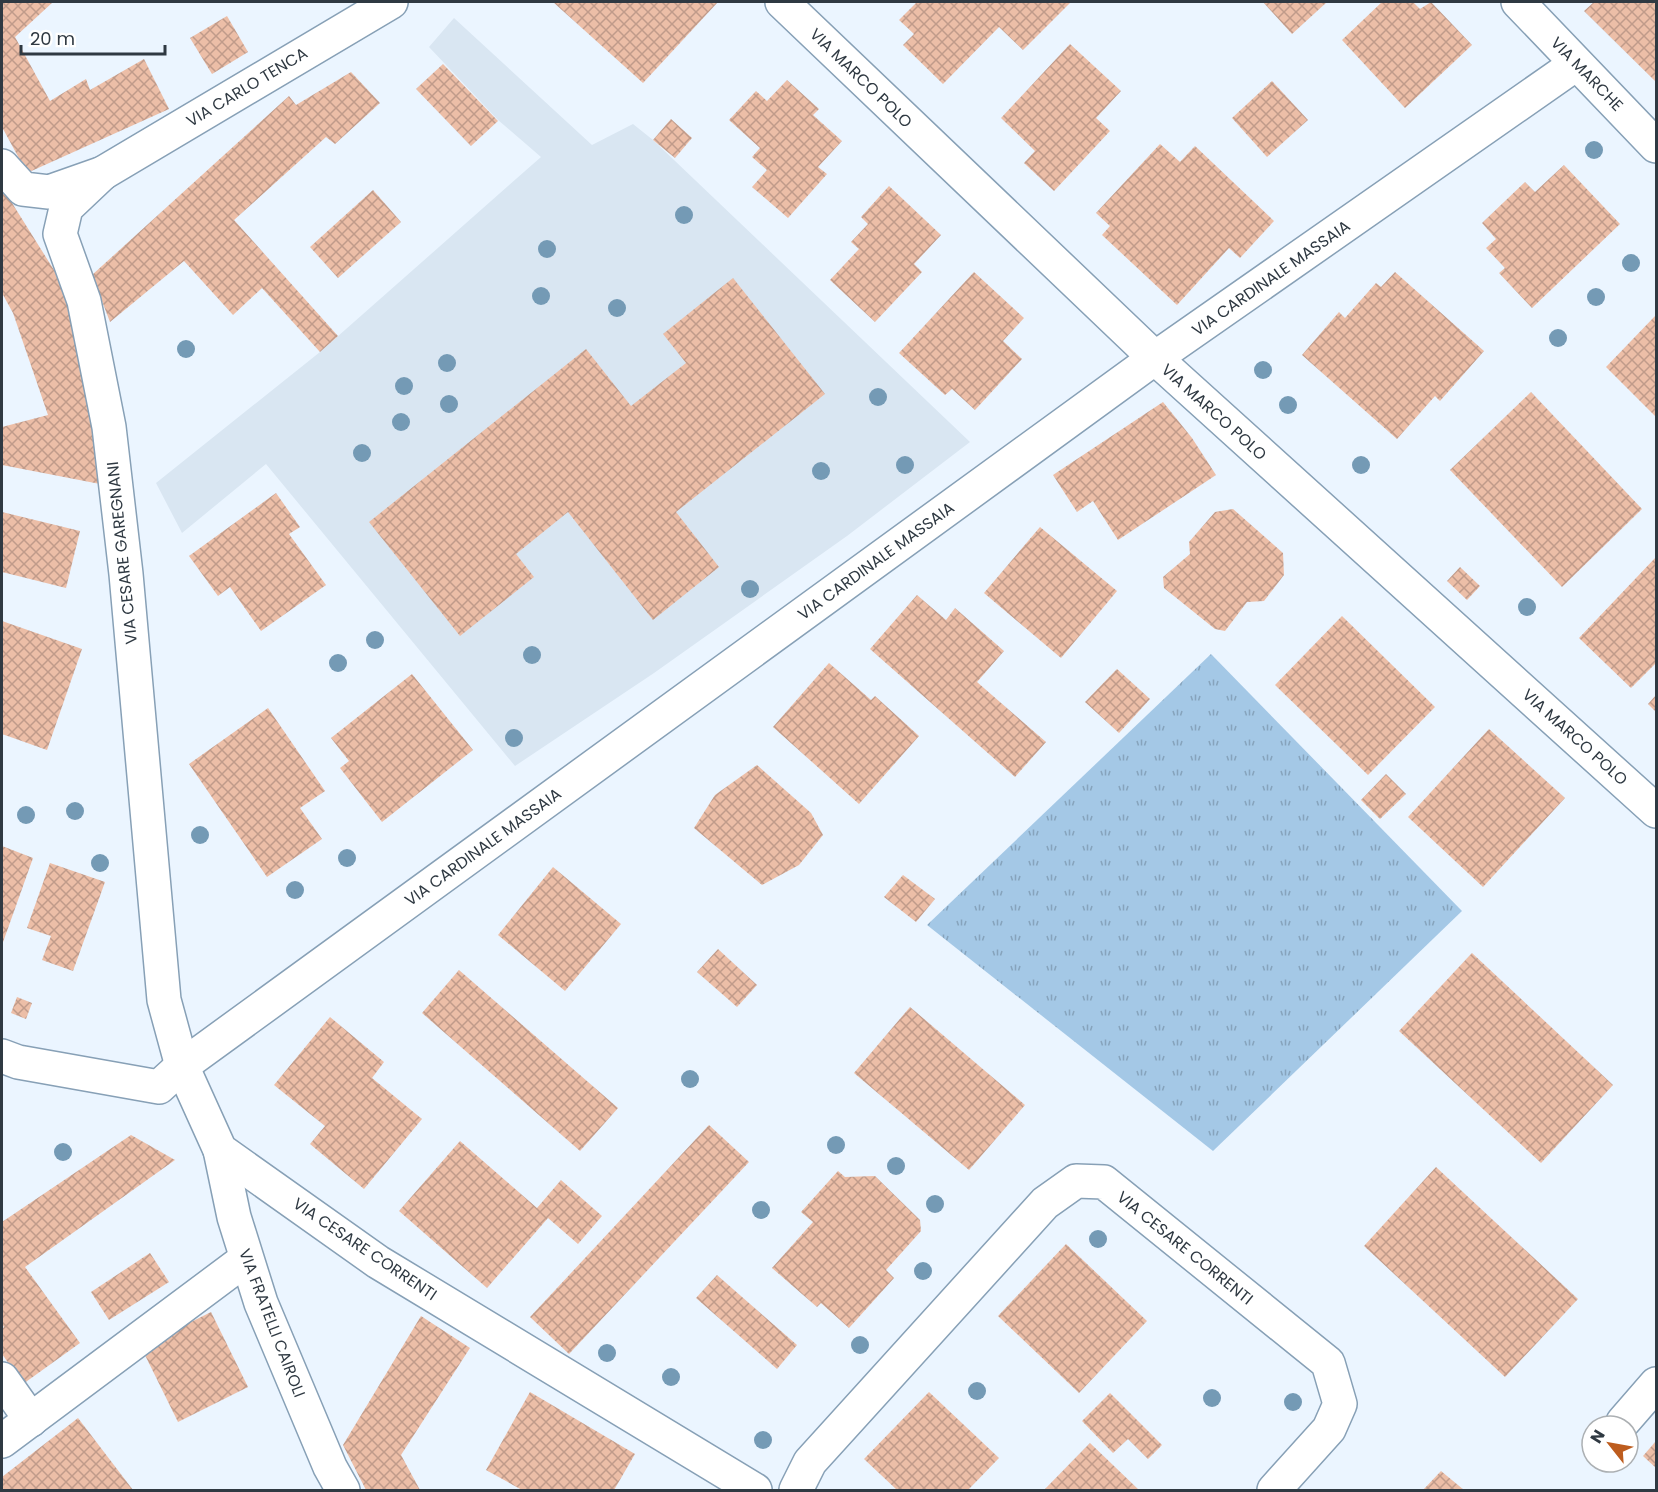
<svg xmlns="http://www.w3.org/2000/svg" width="1658" height="1492" viewBox="0 0 1658 1492" font-family="Poppins,sans-serif">
<defs>
<pattern id="grass-tufts" width="24" height="20" patternUnits="userSpaceOnUse" patternTransform="scale(1.5)"><rect width="24" height="20" fill="#a4c8e6"/><path d="M3 7l-1-3M5 7V3M7 7l1-3M15 17l-1-3M17 17v-4M19 17l1-3" fill="none" stroke="#86a3bc"/></pattern>
<pattern id="building-cross-hatch" width="8" height="8" patternUnits="userSpaceOnUse" patternTransform="scale(1.5)"><rect width="8" height="8" fill="#ecbea7"/><path d="M0 0l8 8M0 8l8-8" fill="none" stroke="#c09b8a"/></pattern>
</defs>
<rect width="100%" height="100%" fill="#ebf5ff"/>
<polygon fill="#d9e6f2" points="454,18 592,145 633,124 653,140 970,442 847,536 654,673 515,766 266,464 182,533 156,483 320,352 541,157 498,120 429,47"/>
<polygon fill="url(#grass-tufts)" points="1211,654 1462,911 1213,1151 927,925"/>
<g fill="url(#building-cross-hatch)">
<polygon points="2,2 53,2 15,37 50,101 86,79 90,90 144,59 169,109 27,173 2,127"/>
<polygon points="553,2 718,2 643,83"/>
<polygon points="917,2 1068,2 1070,3 1023,50 999,27 943,84 903,45 914,34 899,20"/>
<polygon points="1263,2 1327,2 1292,34"/>
<polygon points="1382,2 1413,2 1420,9 1431,2 1472,45 1405,108 1342,40"/>
<polygon points="1594,2 1656,2 1656,82 1584,11"/>
<polygon points="227,16 248,52 212,74 190,38"/>
<polygon points="1070,44 1121,91 1096,118 1110,131 1054,191 1024,163 1035,151 1001,118"/>
<polygon points="443,64 498,121 471,146 416,89"/>
<polygon points="351,72 380,103 335,144 326,137 234,220 338,336 320,352 262,288 233,315 184,261 110,322 92,275 289,96 296,105"/>
<polygon points="787,80 819,109 813,115 842,141 818,167 827,174 788,218 752,187 767,170 752,157 760,148 729,120 756,91 767,101"/>
<polygon points="1272,81 1308,120 1267,157 1232,118"/>
<polygon points="671,119 692,138 675,158 653,140"/>
<polygon points="1160,144 1180,162 1195,146 1274,221 1240,258 1229,248 1177,305 1102,235 1110,226 1096,213"/>
<polygon points="1564,165 1620,224 1532,308 1499,273 1505,268 1486,248 1496,239 1482,223 1525,182 1535,192"/>
<polygon points="889,186 941,235 914,264 922,272 875,322 830,280 859,249 851,242 868,224 861,217"/>
<polygon points="2,187 64,286 85,370 100,484 2,465 2,427 48,415 13,313 2,293"/>
<polygon points="373,190 401,222 338,278 310,247"/>
<polygon points="974,272 1024,318 1003,341 1022,359 975,410 952,389 945,395 899,353"/>
<polygon points="1395,272 1484,351 1440,401 1435,396 1397,439 1302,355 1339,312 1345,318 1376,283 1381,287"/>
<polygon points="733,278 825,394 676,512 719,567 653,620 568,512 516,554 534,577 460,636 369,522 586,349 631,406 686,363 663,334"/>
<polygon points="1656,315 1656,417 1606,367"/>
<polygon points="1531,392 1642,509 1562,587 1450,470"/>
<polygon points="1163,402 1192,438 1216,475 1118,540 1093,501 1077,512 1053,475"/>
<polygon points="276,493 300,527 289,534 326,585 261,631 230,587 218,596 189,556"/>
<polygon points="1233,509 1283,553 1284,575 1264,601 1247,602 1225,631 1215,629 1164,588 1163,577 1190,554 1189,542 1215,512"/>
<polygon points="2,512 80,531 66,588 2,572"/>
<polygon points="1040,527 1117,591 1061,658 984,593"/>
<polygon points="1656,557 1656,666 1655,664 1631,688 1579,638"/>
<polygon points="1460,567 1480,586 1467,600 1447,581"/>
<polygon points="917,595 946,620 955,608 1004,651 977,682 1046,742 1015,777 870,649"/>
<polygon points="1342,616 1435,707 1368,775 1275,685"/>
<polygon points="2,621 82,649 47,750 2,734"/>
<polygon points="829,663 871,700 875,696 919,736 859,804 773,727"/>
<polygon points="1117,669 1150,699 1119,733 1085,702"/>
<polygon points="412,674 473,750 382,822 340,768 349,761 331,738"/>
<polygon points="1656,695 1656,712 1648,704"/>
<polygon points="268,708 325,791 300,808 322,839 267,877 189,764"/>
<polygon points="1489,729 1565,798 1483,887 1408,817"/>
<polygon points="757,765 811,813 823,835 799,865 762,885 694,828 715,795"/>
<polygon points="1386,774 1406,794 1380,819 1361,800"/>
<polygon points="2,846 33,858 2,945"/>
<polygon points="50,863 105,882 73,971 42,960 51,936 27,928"/>
<polygon points="553,867 621,924 565,991 498,935"/>
<polygon points="903,875 935,899 916,922 884,897"/>
<polygon points="718,949 757,985 737,1007 697,972"/>
<polygon points="1472,953 1613,1085 1541,1163 1399,1031"/>
<polygon points="459,970 618,1108 580,1151 422,1013"/>
<polygon points="17,997 32,1003 26,1019 11,1013"/>
<polygon points="910,1007 1025,1105 969,1170 854,1073"/>
<polygon points="330,1017 384,1062 372,1078 422,1119 364,1189 310,1144 325,1126 274,1085"/>
<polygon points="709,1125 749,1162 569,1354 530,1317"/>
<polygon points="131,1135 175,1160 25,1267 80,1343 23,1384 2,1354 2,1329 4,1327 2,1324 2,1222"/>
<polygon points="460,1141 537,1208 561,1180 602,1216 578,1244 548,1218 487,1288 399,1211"/>
<polygon points="1436,1167 1578,1299 1505,1377 1364,1246"/>
<polygon points="838,1171 845,1177 875,1176 920,1220 921,1231 886,1270 894,1278 849,1328 821,1303 817,1307 772,1268 813,1222 801,1212"/>
<polygon points="1066,1244 1147,1321 1079,1393 998,1316"/>
<polygon points="150,1253 169,1282 109,1320 91,1292"/>
<polygon points="717,1275 797,1345 777,1369 696,1298"/>
<polygon points="211,1312 248,1387 178,1422 141,1347"/>
<polygon points="421,1316 470,1348 401,1455 420,1490 366,1490 343,1445"/>
<polygon points="530,1392 635,1454 614,1490 522,1490 486,1470"/>
<polygon points="929,1392 999,1458 968,1490 897,1490 864,1459"/>
<polygon points="1110,1393 1162,1445 1148,1459 1128,1439 1113,1453 1082,1421"/>
<polygon points="78,1418 133,1490 2,1490 2,1477"/>
<polygon points="1656,1441 1656,1468 1643,1456"/>
<polygon points="1090,1443 1139,1490 1044,1490"/>
<polygon points="1441,1471 1464,1490 1423,1490"/>
</g>
<g fill="none" stroke-linecap="round" stroke-linejoin="round">
<defs>
<g id="street">
<polyline points="782,2 1155,358 1656,811"/>
<polyline points="1518,2 1656,146"/>
<polyline points="2,166 23,189 49,192 103,173 391,2"/>
<polyline points="103,173 66,208 60,234 84,301 109,427 126,574 164,1000 182,1066 220,1150 378,1262 755,1490"/>
<polyline points="2,1056 18,1062 159,1087 182,1066 1155,358 1576,64"/>
<polyline points="220,1150 234,1217 261,1303 330,1467 343,1490"/>
<polyline points="2,1379 31,1420"/>
<polyline points="1623,1422 1656,1384"/>
<polyline points="2,1441 246,1259"/>
<polyline points="796,1490 810,1462 1045,1203 1076,1181 1104,1182 1328,1363 1340,1404 1329,1429 1274,1490"/>
</g>
</defs>
<use href="#street" stroke="#87a0b6" stroke-width="36"/>
<use href="#street" stroke="#fff" stroke-width="33"/>
</g>
<g fill="#749ab5">
<circle cx="1594" cy="150" r="9"/>
<circle cx="684" cy="215" r="9"/>
<circle cx="547" cy="249" r="9"/>
<circle cx="1631" cy="263" r="9"/>
<circle cx="541" cy="296" r="9"/>
<circle cx="1596" cy="297" r="9"/>
<circle cx="617" cy="308" r="9"/>
<circle cx="1558" cy="338" r="9"/>
<circle cx="186" cy="349" r="9"/>
<circle cx="447" cy="363" r="9"/>
<circle cx="1263" cy="370" r="9"/>
<circle cx="404" cy="386" r="9"/>
<circle cx="878" cy="397" r="9"/>
<circle cx="449" cy="404" r="9"/>
<circle cx="1288" cy="405" r="9"/>
<circle cx="401" cy="422" r="9"/>
<circle cx="362" cy="453" r="9"/>
<circle cx="905" cy="465" r="9"/>
<circle cx="1361" cy="465" r="9"/>
<circle cx="821" cy="471" r="9"/>
<circle cx="750" cy="589" r="9"/>
<circle cx="1527" cy="607" r="9"/>
<circle cx="375" cy="640" r="9"/>
<circle cx="532" cy="655" r="9"/>
<circle cx="338" cy="663" r="9"/>
<circle cx="514" cy="738" r="9"/>
<circle cx="75" cy="811" r="9"/>
<circle cx="26" cy="815" r="9"/>
<circle cx="200" cy="835" r="9"/>
<circle cx="347" cy="858" r="9"/>
<circle cx="100" cy="863" r="9"/>
<circle cx="295" cy="890" r="9"/>
<circle cx="690" cy="1079" r="9"/>
<circle cx="836" cy="1145" r="9"/>
<circle cx="63" cy="1152" r="9"/>
<circle cx="896" cy="1166" r="9"/>
<circle cx="935" cy="1204" r="9"/>
<circle cx="761" cy="1210" r="9"/>
<circle cx="1098" cy="1239" r="9"/>
<circle cx="923" cy="1271" r="9"/>
<circle cx="860" cy="1345" r="9"/>
<circle cx="607" cy="1353" r="9"/>
<circle cx="671" cy="1377" r="9"/>
<circle cx="977" cy="1391" r="9"/>
<circle cx="1212" cy="1398" r="9"/>
<circle cx="1293" cy="1402" r="9"/>
<circle cx="763" cy="1440" r="9"/>
</g>
<g text-anchor="middle" dominant-baseline="central" stroke-width="4.5" stroke-linejoin="round" paint-order="stroke">
<g font-size="16" fill="#2f3942" stroke="#fff">
<text transform="translate(1587 74) rotate(46)">VIA MARCHE</text>
<text transform="translate(861 78) rotate(44)">VIA MARCO POLO</text>
<text transform="translate(247 87) rotate(-31)">VIA CARLO TENCA</text>
<text transform="translate(1271 278) rotate(-35)">VIA CARDINALE MASSAIA</text>
<text transform="translate(1214 412) rotate(42)">VIA MARCO POLO</text>
<text transform="translate(122 553) rotate(-96)">VIA CESARE GAREGNANI</text>
<text transform="translate(876 561) rotate(-36)">VIA CARDINALE MASSAIA</text>
<text transform="translate(1575 737) rotate(42)">VIA MARCO POLO</text>
<text transform="translate(483 847) rotate(-36)">VIA CARDINALE MASSAIA</text>
<text transform="translate(1185 1248) rotate(39)">VIA CESARE CORRENTI</text>
<text transform="translate(365 1249) rotate(34)">VIA CESARE CORRENTI</text>
<text transform="translate(272 1323) rotate(69)">VIA FRATELLI CAIROLI</text>
</g>
</g>
<rect width="1658" height="1492" fill="none" stroke="#2f3942" stroke-width="6"/>
<g transform="translate(1610 1444) rotate(301)"><circle r="28" fill="#ffffff" stroke="#acb0b3" stroke-width="1.5"/>
<path d="M0-4.5L10 22L0 15L-10 22Z" fill="#bd5c1e"/>
<text y="-9" font-size="16" font-weight="bold" text-anchor="middle" fill="#2f3942">N</text>
</g>
<path d="M21 45v9h144v-9" fill="none" stroke="#2f3942" stroke-width="3"/>
<text x="30" y="45" font-size="18" fill="#2f3942" stroke="#ffffff" stroke-width="4.5" paint-order="stroke">20 m</text>
</svg>
